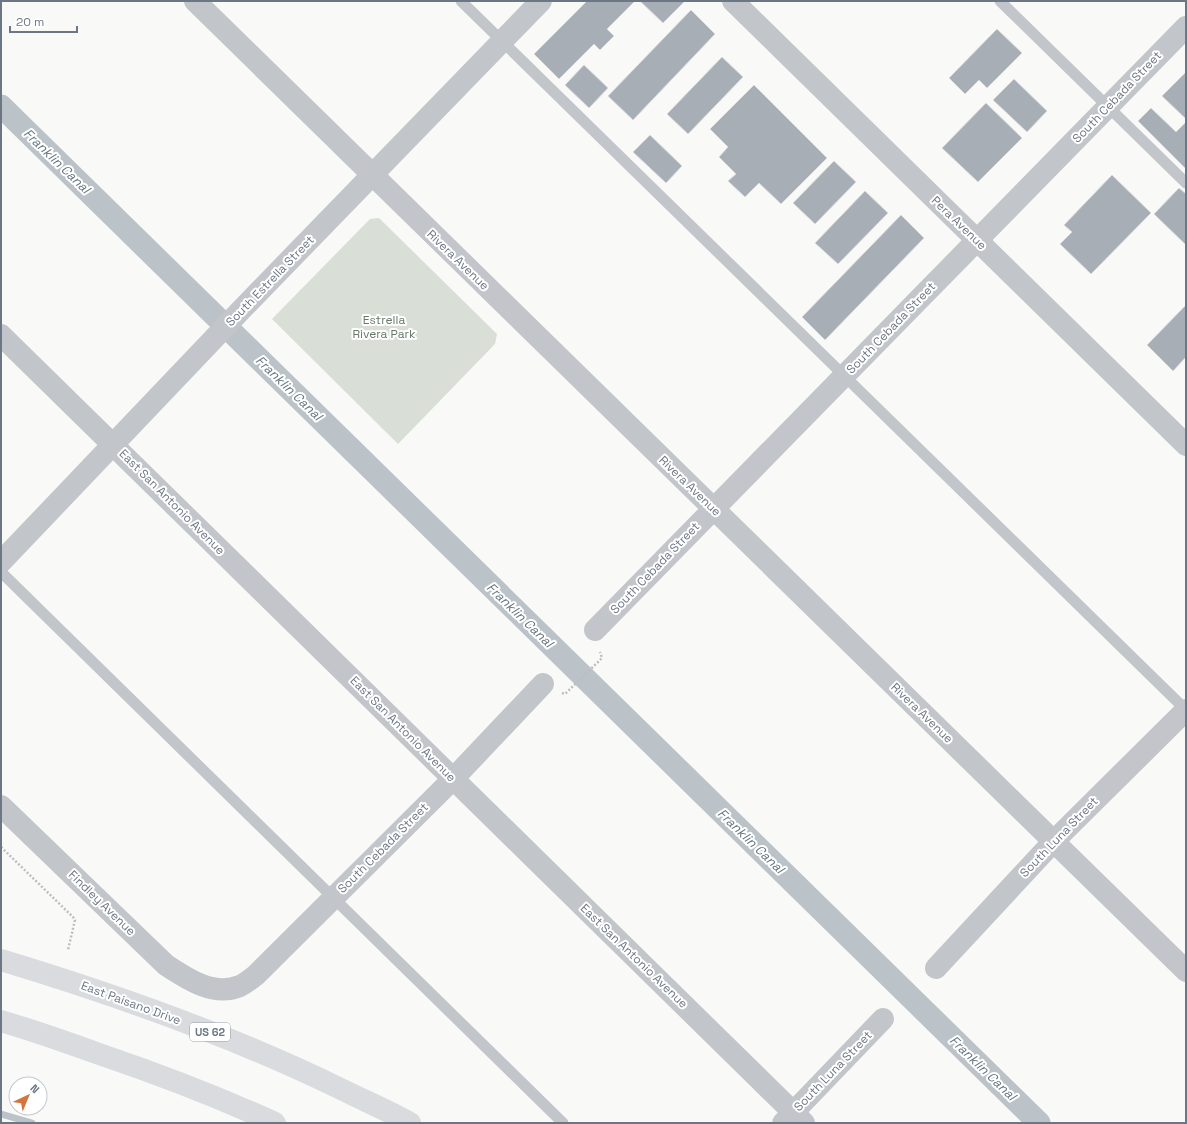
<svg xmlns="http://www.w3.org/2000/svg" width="1187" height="1124" viewBox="0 0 1187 1124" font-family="'Space Grotesk',sans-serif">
<rect width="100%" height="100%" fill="#f9faf8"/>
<polygon fill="#d9ded7" points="379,218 497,334 495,344 398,444 272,319 370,219"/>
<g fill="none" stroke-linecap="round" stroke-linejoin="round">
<polyline stroke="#bbc3c9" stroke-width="7" points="1,1114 32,1123"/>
<polyline stroke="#bbc3c9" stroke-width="23" points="1,106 1039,1123"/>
</g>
<g fill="#a8aeb5" stroke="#dbdbda">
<polygon points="587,1 635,1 607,29 614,36 600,50 594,44 559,79 534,54"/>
<polygon points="640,1 683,1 684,2 663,23"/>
<polygon points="691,10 715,34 633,120 608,96"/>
<polygon points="997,29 1022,53 987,88 979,80 965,94 949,78"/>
<polygon points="722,57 743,77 688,134 667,114"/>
<polygon points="584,65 608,88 589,108 565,85"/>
<polygon points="1186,72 1186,119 1162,96"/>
<polygon points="1014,79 1047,111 1027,132 993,100"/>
<polygon points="754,85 827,158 781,204 759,183 745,197 728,181 736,174 719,157 728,147 710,129"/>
<polygon points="986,103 1022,138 978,182 942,148"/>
<polygon points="1151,108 1176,132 1186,122 1186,169 1138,121"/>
<polygon points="650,135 682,166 666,183 633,152"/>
<polygon points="834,161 856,182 815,224 793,203"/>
<polygon points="1112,175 1151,213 1091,274 1060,244 1072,232 1064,225"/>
<polygon points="1179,188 1186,194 1186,245 1154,214"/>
<polygon points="865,191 888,213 838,264 815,243"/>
<polygon points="901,215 924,238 825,340 802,317"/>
<polygon points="1186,305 1186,357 1173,371 1147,345"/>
</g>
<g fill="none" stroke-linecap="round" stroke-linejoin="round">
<g stroke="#bcbec1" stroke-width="2.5" stroke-dasharray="2 2" stroke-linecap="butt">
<polyline points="562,693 565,694 602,658 600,652"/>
<polyline points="1,847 73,917 75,920 68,950"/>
</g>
<g stroke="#c2c5c9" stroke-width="11">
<polyline points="461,1 1186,710"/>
<polyline points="1000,1 1186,183"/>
<polyline points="1,572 563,1123"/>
</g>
<g stroke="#c2c5c9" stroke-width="22">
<polyline points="195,1 1186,971"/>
<polyline points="733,1 1186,445"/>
<polyline points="1,335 804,1123"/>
<polyline points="1,562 243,308 541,1"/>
<polyline points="595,630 1186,27"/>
<path d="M 1,806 L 166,965 C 187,979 214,997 240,986 C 246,983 251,979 256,975 L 453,779 L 543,684"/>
<polyline points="936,968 1054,841 1186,710"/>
<polyline points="783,1123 883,1019"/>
</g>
<g stroke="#d9dbdf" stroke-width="22">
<path d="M 1,960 C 117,995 233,1036 343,1090 C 365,1101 389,1111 410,1123"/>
<path d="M 1,1021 C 35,1031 69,1043 102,1055 C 161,1075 218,1097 275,1123"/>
</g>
</g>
<g text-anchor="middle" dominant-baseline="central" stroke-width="4" stroke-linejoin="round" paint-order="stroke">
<rect fill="#fff" stroke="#98a0aa" stroke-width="1" x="190" y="1023" width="40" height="18" rx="3"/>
<g font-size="11" font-weight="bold" fill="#6c7786">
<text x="210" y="1032">US 62</text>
</g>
<g font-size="12" fill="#6c7786" stroke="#fff">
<text transform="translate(1117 97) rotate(-46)">South Cebada Street</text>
<text transform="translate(959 223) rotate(44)">Pera Avenue</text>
<text transform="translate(458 260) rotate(44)">Rivera Avenue</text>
<text transform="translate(270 281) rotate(-46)">South Estrella Street</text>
<text transform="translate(891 328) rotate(-46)">South Cebada Street</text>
<text transform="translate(690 486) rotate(44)">Rivera Avenue</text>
<text transform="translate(172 502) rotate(45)">East San Antonio Avenue</text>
<text transform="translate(655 568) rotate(-46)">South Cebada Street</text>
<text transform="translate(922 713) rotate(44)">Rivera Avenue</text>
<text transform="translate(403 729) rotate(45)">East San Antonio Avenue</text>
<text transform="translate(1059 837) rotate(-46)">South Luna Street</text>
<text transform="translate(383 848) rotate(-45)">South Cebada Street</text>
<text transform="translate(102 903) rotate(44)">Findley Avenue</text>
<text transform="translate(634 956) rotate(44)">East San Antonio Avenue</text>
<text transform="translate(131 1003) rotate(20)">East Paisano Drive</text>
<text transform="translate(833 1071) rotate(-46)">South Luna Street</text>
</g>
<g font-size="12" fill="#667866" stroke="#fff">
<text x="384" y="320">Estrella<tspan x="384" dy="14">Rivera Park</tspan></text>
</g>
<g font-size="13" font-style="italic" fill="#677780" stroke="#fff">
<text transform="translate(57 161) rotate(44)">Franklin Canal</text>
<text transform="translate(289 388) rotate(44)">Franklin Canal</text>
<text transform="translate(520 615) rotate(44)">Franklin Canal</text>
<text transform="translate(751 841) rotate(44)">Franklin Canal</text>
<text transform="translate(983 1068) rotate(44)">Franklin Canal</text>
</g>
</g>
<rect width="1187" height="1124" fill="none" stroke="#6c7786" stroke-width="4"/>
<g transform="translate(28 1096) rotate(44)"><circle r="19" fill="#ffffff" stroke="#c4c9cf"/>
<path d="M0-3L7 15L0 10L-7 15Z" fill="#d4743e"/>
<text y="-6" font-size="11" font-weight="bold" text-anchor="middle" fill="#6c7786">N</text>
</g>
<path d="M10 26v6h67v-6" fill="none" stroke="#6c7786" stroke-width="2"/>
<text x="16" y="26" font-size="12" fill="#6c7786" stroke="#ffffff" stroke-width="3" paint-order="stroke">20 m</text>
</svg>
